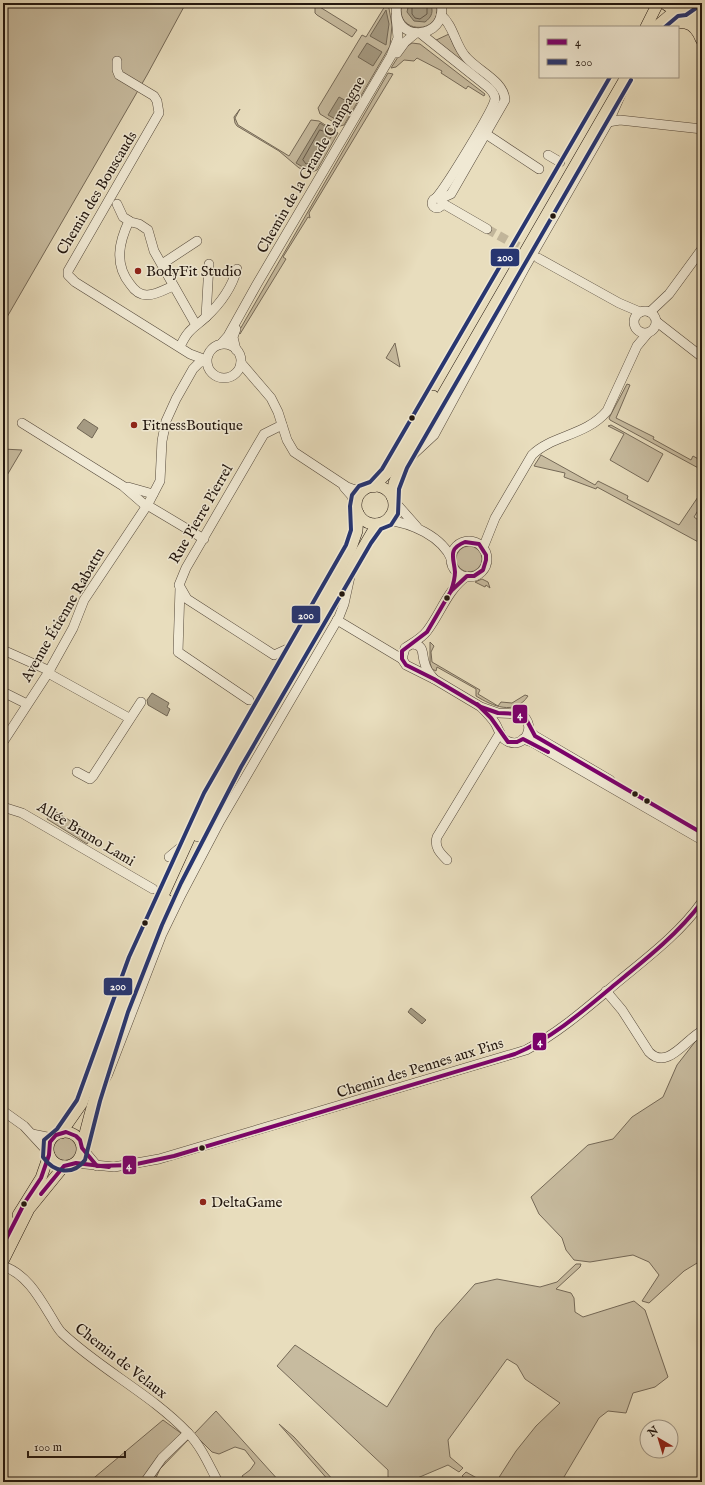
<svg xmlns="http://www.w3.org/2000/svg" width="705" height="1485" viewBox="0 0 705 1485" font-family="'IM FELL English',serif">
<rect width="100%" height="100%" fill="#e8ddbd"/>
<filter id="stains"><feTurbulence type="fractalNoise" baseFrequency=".005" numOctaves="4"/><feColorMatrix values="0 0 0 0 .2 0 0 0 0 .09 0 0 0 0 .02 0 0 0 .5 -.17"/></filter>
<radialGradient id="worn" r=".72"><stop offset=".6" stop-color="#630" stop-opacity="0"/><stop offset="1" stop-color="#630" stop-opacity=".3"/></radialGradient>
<g fill="#c7bb9f" stroke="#756957">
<polygon points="3,3 186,3 147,75 3,324"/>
<polygon points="384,3 388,3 392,25 390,46 344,125 340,126 320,114 318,108 362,35 366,37 385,6"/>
<path d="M 402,3 L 436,3 C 445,35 393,36 402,3 Z"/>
<polygon points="315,4 357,30 352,37 317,15 315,13"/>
<path d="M 449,34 C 455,51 462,61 477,72 L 475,74 L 432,42 Z"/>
<polygon points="412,43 420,44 485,94 484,96 468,86 466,89 441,73 442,71 417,58 414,61 404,60 396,67 391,68 403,49"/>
<polygon points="388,73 393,74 309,213 310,218 308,217 283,257 286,259 240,334 239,331"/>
<polygon points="240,109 235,118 238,125 289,156 311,120 319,121 338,133 317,170 312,172 299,168 279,151 237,126 235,123 234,117"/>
<polygon points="395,343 400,367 386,358"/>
<polygon points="627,384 630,385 616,418 654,437 653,439 691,460 693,456 702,461 702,470 610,420 609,418"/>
<polygon points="611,425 663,454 648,482 610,460 624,434 608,426"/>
<polygon points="3,449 22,450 3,482"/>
<polygon points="541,455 595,485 598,481 628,496 627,499 679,525 702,491 702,504 694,517 702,523 702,544 597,487 596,489 564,477 565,473 534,466"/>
<circle cx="469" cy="559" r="13"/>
<polygon points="482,579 488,582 490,588 486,585 485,587 475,582"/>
<path d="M 430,642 L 434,646 L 431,652 L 432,662 L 480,690 L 478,694 L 498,706 L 501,702 L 512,703 L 525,695 L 528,696 C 515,716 492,706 476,696 L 476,689 L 437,667 L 436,671 L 432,669 L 430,663 Z"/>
<polygon points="53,810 93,835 87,844 47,819"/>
<polygon points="702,1036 702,1260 684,1271 649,1303 642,1301 659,1275 649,1262 633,1255 590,1262 574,1260 566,1250 562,1238 539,1214 531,1197 588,1145 613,1139 632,1117 663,1097 677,1065 698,1038"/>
<circle cx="66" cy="1149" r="14"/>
<polygon points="576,1264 581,1264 580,1267 556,1289 571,1293 574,1298 575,1312 583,1317 634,1301 645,1310 668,1377 655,1387 633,1393 626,1413 608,1411 599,1418 561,1482 496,1482 516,1451 536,1426 560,1403 525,1379 517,1365 507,1359 448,1440 450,1457 463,1468 459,1472 448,1465 408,1482 388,1482 388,1470 277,1366 295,1345 387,1407 436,1328 475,1284 497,1279 540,1287 557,1282"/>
<polygon points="216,1411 280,1482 274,1478 270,1482 246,1482 242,1476 250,1470 255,1463 245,1450 235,1447 219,1454 212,1452 194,1434"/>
<polygon points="163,1420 189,1439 160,1469 154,1482 89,1482"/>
<polygon points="279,1424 294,1437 335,1482 330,1482"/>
<polygon points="466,1472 484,1482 469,1482 462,1476"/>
</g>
<g fill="#a59a82" stroke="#716654">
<path d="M 409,3 L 430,3 C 434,11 432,17 425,22 L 414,21 L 407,12 Z"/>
<polygon points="386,10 389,24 386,45 370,36"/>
<polygon points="367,43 382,52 373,66 358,57"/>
<polygon points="339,97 350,103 339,121 328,115"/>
<polygon points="320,123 334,132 313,167 306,169 296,163"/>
<polygon points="84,419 98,428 92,438 77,428"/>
<polygon points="152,693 169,703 167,707 170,709 167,716 148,705 147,700"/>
<polygon points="411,1008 426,1020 422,1024 408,1012"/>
</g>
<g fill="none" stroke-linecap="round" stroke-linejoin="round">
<g stroke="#645848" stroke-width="1">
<polyline points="412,3 412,14 415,18 420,19 427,14 427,3"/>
<polygon points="320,130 326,132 327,135 311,163 306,164 303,160"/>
</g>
<polyline stroke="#c1b59a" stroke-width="9" stroke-dasharray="9 4.5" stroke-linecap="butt" points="487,229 532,254"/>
<defs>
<g id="minor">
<path d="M 397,3 C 389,44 449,41 441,3"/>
<path d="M 420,33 L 489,88 C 492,91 495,94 495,99 C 494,109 446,187 436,198"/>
<polyline points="397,53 405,42 416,33"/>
<polyline points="117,61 117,70 119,75 154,96 157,101 159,113 68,271 68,275 75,282 190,354 206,360"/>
<polyline points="608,122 620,120 702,129"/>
<polyline points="486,134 539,169"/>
<polyline points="548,155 560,162"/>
<circle cx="437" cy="203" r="5"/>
<path d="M 440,199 L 451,194 L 505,100 C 504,81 478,71 466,57 C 455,45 454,26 441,15"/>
<polyline points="442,203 487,229"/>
<polyline points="117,204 123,217 131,222 139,224 148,230 154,251 196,325"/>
<path d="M 129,221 C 119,242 114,264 130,284 C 134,290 140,295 147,295 C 156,295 166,289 173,286"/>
<polyline points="538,258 619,303 640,312"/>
<polyline points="162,264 197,241"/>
<circle cx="645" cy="322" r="11"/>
<polyline points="650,312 669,294 702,249"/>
<polyline points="206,317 209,264"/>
<polyline points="657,322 702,357"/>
<polyline points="221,344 228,336 257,284 391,56 398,38 396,16"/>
<circle cx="224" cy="361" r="17"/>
<path d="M 180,347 C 188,329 193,329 206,317 C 220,304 232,287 237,269"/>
<polyline points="236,350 233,337 236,329"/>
<polyline points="241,363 271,398 278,412 287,440 294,452 347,487 355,490 367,488"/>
<polyline points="22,423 123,486 146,506"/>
<polyline points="282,425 264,434 186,568 179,585 187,599 274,655 294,646"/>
<polyline points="406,461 434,435 524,269 610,119 625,85"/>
<polyline points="128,487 153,494"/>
<polyline points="344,487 351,495 356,506"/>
<polyline points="394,501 417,527"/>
<polyline points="147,505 204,539"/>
<path d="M 387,520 C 411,523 442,536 452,560"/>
<circle cx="469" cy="559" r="18"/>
<path d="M 483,548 L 495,518 L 532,455 C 552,435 586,436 607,411 L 637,346 L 647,334"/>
<path d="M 467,576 C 447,590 441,613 427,631 C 421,639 412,643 405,648 L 402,659 L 406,665 L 434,679 L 481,707 L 498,713 L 521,714 C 538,726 524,750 507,741 C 500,738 499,729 495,723 C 491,717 486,712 481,707"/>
<polyline points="180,588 178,652 249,700"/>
<polyline points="337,620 402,659"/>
<path d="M 412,644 C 426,645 421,655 425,664 C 426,670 430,674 434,679"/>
<polyline points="3,650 50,671"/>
<polyline points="48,673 129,718"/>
<polyline points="3,692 27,704"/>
<polyline points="529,731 535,736 610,780"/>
<polyline points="523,739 532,742 702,840"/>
<polyline points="3,742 48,673 73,628 84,600 148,504 160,481 162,441 166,421 176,399 193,369 199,363 206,360"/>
<polyline points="77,772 90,779 93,776 141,702"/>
<polyline points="3,807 22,813 153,889"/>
<polyline points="169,857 187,842"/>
<path d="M 447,860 C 440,853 434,847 437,837 L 500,733"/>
<path d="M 606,991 L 622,1010 L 649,1052 C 667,1071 686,1039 702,1031"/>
<polyline points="101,1087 108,1074 162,934 180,897 220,821 339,617 344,604 351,572"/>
<polyline points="3,1111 24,1126 48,1152"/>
<polyline points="32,1134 52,1138"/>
<polyline points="82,1148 97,1166"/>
<path d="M 76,1163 L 114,1167 L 159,1159 L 526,1050 C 560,1032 589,1006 619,981 C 648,957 680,933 702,902"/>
<path d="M 3,1266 C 26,1274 38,1295 50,1315 C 54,1321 57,1328 62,1333 C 101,1370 151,1394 188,1433 C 201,1446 209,1465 218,1482"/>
<polyline points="145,1482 162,1458 188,1433"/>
</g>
<g id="major">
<path d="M 664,3 C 673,11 684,13 692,3"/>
<polyline points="683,10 697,16 702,22"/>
<polyline points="646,27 658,3"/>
<polyline points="656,27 676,10"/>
<circle cx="375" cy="505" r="19"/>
<polyline points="373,487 387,473 433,396"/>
<polyline points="392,497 394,483 402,465 626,77"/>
<polyline points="198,836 217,798 377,524"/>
<circle cx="65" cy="1149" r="17"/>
<polyline points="61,1133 82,1103 134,959 209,795 351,548 357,531 358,513"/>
<path d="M 82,1145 C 103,1060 133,980 167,900"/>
<polyline points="18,1215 41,1178 49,1155"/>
<polyline points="3,1261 29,1209 64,1166"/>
</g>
<path id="highway" d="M 663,27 C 680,19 694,18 702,39"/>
</defs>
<use href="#minor" stroke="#54483a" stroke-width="10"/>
<use href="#major" stroke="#23170f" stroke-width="12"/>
<use href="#highway" stroke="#23170f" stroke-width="14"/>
<use href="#minor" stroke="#f0e9d4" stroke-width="9"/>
<use href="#major" stroke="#e8ddbd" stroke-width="11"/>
<use href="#highway" stroke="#e8ddbd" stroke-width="13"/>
<defs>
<g id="bus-1">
<path d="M 465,542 L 479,544 L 486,555 L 486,560 L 483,570 L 474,576 L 467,576 L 451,591 C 453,585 455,578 455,572 C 454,558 447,549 465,542 Z"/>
<polyline points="451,591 427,632 402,651 402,659 406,665 434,679 481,707 498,713 521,714 526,719 535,736 702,833"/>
<polyline points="477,704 491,718 508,742 517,742 523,739 548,752"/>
<polyline points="41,1194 64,1166 76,1163 109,1167"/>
<path d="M 3,1245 L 25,1202 L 41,1178 L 49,1155 L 50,1142 L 56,1135 L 66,1132 L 76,1136 L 80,1140 L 82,1148 L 97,1166 L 132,1165 L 174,1156 L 515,1054 C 552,1038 582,1012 613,986 C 645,960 677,935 702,902"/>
</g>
<g id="bus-2">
<polyline points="665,27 678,16 686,15 696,8"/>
<path d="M 610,77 L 382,469 L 370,482 L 359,486 L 352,495 L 350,506 L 351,530 L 346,545 L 204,793 L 129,957 L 77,1100 L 57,1129 L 44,1140 L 43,1157 C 54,1173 73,1176 85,1160 L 100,1101 L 128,1012 L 162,925 L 181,883 L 241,767 L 371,543 L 381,529 L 391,525 L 398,514 L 399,489 L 407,468 L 631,80"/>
</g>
</defs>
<use href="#bus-1" stroke="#f0e9d4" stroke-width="7"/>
<use href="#bus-2" stroke="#f0e9d4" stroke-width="7"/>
<use href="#bus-1" stroke="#7b006b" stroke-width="4"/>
<use href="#bus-2" stroke="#283670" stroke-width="4"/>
</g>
<g fill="#23170f" stroke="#f0e9d4" stroke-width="1.5">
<circle cx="553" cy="216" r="3.5"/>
<circle cx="412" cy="418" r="3.5"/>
<circle cx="342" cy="594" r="3.5"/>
<circle cx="447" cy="598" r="3.5"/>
<circle cx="635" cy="794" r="3.5"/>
<circle cx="647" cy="801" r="3.5"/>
<circle cx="145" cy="923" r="3.5"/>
<circle cx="202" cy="1148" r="3.5"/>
<circle cx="24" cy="1204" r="3.5"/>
</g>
<g fill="#8f2418" stroke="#f0e9d4" stroke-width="1.5">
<circle cx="138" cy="271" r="4"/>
<circle cx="134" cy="425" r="4"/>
<circle cx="203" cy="1202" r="4"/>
</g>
<g text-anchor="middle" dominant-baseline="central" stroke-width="3" stroke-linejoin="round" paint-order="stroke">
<g font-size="15" fill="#23170f" stroke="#f0e9d4">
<text transform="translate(311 165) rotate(-60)">Chemin de la Grande Campagne</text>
<text transform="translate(97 193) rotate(-59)">Chemin des Bouscauds</text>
<text transform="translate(201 514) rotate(-60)">Rue Pierre Pierrel</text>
<text transform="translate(63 615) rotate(-60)">Avenue Étienne Rabattu</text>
<text transform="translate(86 834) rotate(31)">Allée Bruno Lami</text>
<text transform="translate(420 1068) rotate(-17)">Chemin des Pennes aux Pins</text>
<text transform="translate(121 1361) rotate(38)">Chemin de Velaux</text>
</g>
<g font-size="15" fill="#23170f" stroke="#f0e9d4" text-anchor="start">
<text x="146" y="271">BodyFit Studio</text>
<text x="142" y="425">FitnessBoutique</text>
<text x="211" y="1202">DeltaGame</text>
</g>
</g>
<g stroke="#f0e9d4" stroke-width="1.5">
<rect x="490" y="248" width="30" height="19" rx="4" fill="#283670"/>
<rect x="291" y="605" width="30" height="19" rx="4" fill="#283670"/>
<rect x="512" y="704" width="16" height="20" rx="4" fill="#7b006b"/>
<rect x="103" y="977" width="30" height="19" rx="4" fill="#283670"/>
<rect x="532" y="1032" width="15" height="19" rx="4" fill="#7b006b"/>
<rect x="122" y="1155" width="15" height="20" rx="4" fill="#7b006b"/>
</g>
<g font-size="11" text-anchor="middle" font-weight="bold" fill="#fff">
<text x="505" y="261">200</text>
<text x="306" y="619">200</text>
<text x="520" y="718">4</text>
<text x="118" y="990">200</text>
<text x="540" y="1045">4</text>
<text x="129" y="1169">4</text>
</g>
<rect width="705" height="1485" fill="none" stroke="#e8ddbd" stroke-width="16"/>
<rect x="4" y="4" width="697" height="1477" fill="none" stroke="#23170f" stroke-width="2"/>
<rect x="8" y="8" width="689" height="1469" fill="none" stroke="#23170f"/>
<rect x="539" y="26" width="140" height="52" fill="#f0e9d4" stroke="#9e9585"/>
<rect x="547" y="39" width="20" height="6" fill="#7b006b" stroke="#9e9585"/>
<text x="575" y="46" font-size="12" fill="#23170f">4</text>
<rect x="547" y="59" width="20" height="6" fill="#283670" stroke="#9e9585"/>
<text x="575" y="66" font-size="12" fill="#23170f">200</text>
<g transform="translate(659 1439) rotate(322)"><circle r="19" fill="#f0e9d4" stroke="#9e9585"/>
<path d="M0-3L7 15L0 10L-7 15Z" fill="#8f2418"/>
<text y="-6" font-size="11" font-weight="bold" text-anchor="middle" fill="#23170f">N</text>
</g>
<path d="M28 1451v6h97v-6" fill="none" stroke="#23170f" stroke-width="2"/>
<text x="34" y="1451" font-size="12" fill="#23170f" stroke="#f0e9d4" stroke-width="3" paint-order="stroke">100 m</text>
<rect width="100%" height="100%" filter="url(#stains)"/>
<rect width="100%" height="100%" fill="url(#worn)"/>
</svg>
